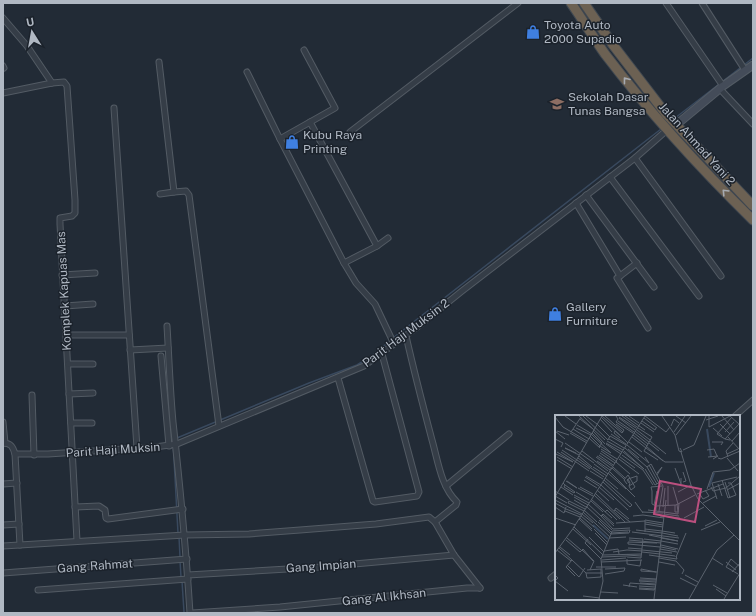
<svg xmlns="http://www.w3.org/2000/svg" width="756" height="616" viewBox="0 0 756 616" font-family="'Public Sans',sans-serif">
<rect width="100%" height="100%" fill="#222b36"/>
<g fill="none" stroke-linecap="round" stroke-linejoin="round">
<g stroke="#39495e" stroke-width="1.5">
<polyline points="675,118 753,58"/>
<polyline points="393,338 661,129"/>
<polyline points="177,438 309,383 357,365 370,357 390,341"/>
<polyline points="173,440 178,533"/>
<polyline points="179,537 180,557"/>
<polyline points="180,561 181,577"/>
<polyline points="182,581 184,612"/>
</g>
<defs>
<g id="street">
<polyline points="666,3 723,86"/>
<polyline points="702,3 745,70"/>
<polyline points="3,18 27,46 52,83"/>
<polyline points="159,62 174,192 186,191 189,195 219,426"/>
<polyline points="3,66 4,68"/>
<polyline points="247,72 280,139 344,263 356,283 375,304 394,344"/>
<polyline points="720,89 753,124"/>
<polyline points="3,93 52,83 64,82 67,86 75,200 75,213 72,216 60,218 60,224 77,541"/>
<polyline points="114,108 137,448"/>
<polyline points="310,122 377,246"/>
<polyline points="350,132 518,3"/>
<polyline points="280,139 335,108 304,50"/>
<polyline points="635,158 721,276"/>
<polyline points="610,177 699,296"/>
<polyline points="160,194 174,192"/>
<polyline points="586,195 654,287"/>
<polyline points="576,203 620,276 617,278 648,328"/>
<polyline points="344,263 377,246 388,238"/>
<polyline points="62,275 95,273"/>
<polyline points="620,276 637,263"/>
<polyline points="65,306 93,304"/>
<path d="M 167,326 C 169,358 170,390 173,422 C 180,486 186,549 190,613"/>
<polyline points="67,335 129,335"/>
<polyline points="130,350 168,348"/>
<polyline points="161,356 169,446"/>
<polyline points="68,364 93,364"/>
<polyline points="338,378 373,501 375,502 417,496 419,492 382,354"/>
<polyline points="69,394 93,393"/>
<polyline points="32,395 34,455"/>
<polyline points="735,416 753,400"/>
<polyline points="3,422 5,443"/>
<polyline points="71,423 92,423"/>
<path d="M 3,443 C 11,443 13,447 15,454"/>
<polyline points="3,484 17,483"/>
<polyline points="446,486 509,434"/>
<polyline points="75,507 99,506 105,510 106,518 108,519 183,509"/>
<polyline points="435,522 454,555 480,588"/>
<polyline points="3,525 19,524"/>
<polyline points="20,545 15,454 48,454 155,447 177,444 364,366 416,328 462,291 635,158 667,130"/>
<path d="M 3,546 L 185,535 L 249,534 L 300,530 L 376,524 L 429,517 L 435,522 L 456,505 L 457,502 C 441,487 438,461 432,440 C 423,406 414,371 406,336"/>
<polyline points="3,573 187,559"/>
<polyline points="188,575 321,567 454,555"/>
<polyline points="551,578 556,574"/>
<polyline points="38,590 188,579"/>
<polyline points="192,613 280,607 467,588 480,588"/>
</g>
<polyline id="secondary" points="676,125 723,86 753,65"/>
<g id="highway">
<path d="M 571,3 C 583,20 593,37 605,54 C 650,113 700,168 753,220"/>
<polyline points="584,3 613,45 666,114 753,206"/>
</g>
</defs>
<use href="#street" stroke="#535b64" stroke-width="7"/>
<use href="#secondary" stroke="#535b64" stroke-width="9"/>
<use href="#highway" stroke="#404851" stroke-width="11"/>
<use href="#street" stroke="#353d47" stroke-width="5"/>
<use href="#secondary" stroke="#444c59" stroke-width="7"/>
<use href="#highway" stroke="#6c6153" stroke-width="9"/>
</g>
<defs><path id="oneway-chevron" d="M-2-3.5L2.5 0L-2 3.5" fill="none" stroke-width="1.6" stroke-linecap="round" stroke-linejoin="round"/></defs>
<g stroke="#a6abb2">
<use href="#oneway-chevron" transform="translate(626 80) rotate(-128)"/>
<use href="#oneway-chevron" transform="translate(725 192) rotate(-134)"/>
</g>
<defs>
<symbol id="shop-bare" viewBox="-9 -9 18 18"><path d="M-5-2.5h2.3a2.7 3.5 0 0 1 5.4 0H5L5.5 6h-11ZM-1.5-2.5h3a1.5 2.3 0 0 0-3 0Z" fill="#3f7fe0" stroke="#1b222b" stroke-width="2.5" paint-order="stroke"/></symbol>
<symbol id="school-bare" viewBox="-9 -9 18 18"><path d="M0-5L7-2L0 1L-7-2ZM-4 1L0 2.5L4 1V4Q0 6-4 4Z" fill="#8d6e63" stroke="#1b222b" stroke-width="2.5" paint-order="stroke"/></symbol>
</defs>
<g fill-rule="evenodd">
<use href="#shop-bare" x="523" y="22" width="20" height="20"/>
<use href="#school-bare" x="547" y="94" width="20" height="20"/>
<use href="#shop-bare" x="282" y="132" width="20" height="20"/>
<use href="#shop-bare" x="545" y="304" width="20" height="20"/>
</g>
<g text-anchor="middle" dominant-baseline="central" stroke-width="3" stroke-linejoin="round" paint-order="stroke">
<g font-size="12" fill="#b0b8c3" stroke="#1b222b" text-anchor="start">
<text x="544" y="25">Toyota Auto<tspan x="544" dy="14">2000 Supadio</tspan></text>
<text x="568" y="97">Sekolah Dasar<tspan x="568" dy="14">Tunas Bangsa</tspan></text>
<text x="303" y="135">Kubu Raya<tspan x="303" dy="14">Printing</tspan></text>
<text x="566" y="307">Gallery<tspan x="566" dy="14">Furniture</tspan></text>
</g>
<g font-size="12" fill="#b0b8c3" stroke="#1b222b">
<text transform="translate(697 144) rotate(48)">Jalan Ahmad Yani 2</text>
<text transform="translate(64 291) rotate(-93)">Komplek Kapuas Mas</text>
<text transform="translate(406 333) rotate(-37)">Parit Haji Muksin 2</text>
<text transform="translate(113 450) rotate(-4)">Parit Haji Muksin</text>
<text transform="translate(95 566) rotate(-4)">Gang Rahmat</text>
<text transform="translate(321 566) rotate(-4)">Gang Impian</text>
<text transform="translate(384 597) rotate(-6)">Gang Al Ikhsan</text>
</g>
</g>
<g transform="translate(555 415)">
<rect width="185" height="185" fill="#222b36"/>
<path fill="none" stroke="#39495e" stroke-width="2" d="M 152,14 L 156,42M 154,72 L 159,58M 38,110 L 53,124"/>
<path fill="none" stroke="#5b636e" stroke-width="1" d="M 10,1 L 21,9M 24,1 L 50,25M 28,1 L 53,25 L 55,21 L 71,30M 31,1 L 42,9M 47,1 L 67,18 L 69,15 L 61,9M 50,1 L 68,17M 61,1 L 63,4 L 61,7 L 78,18M 67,1 L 82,12M 70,1 L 90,15M 74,1 L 84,8M 90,1 L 111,17 L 115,12M 107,1 L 120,20 L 124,36 L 127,37 L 125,33M 121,1 L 131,8M 154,1 L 154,12 L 175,1M 167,1 L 179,15M 175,1 L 185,10M 0,2 L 8,12 L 32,26M 46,2 L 73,28M 64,2 L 81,13M 64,3 L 80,15M 89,3 L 102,13M 25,4 L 38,14M 45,4 L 57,17M 151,5 L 163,1M 63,6 L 79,17M 87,6 L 100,15 L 101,13M 86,8 L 99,17M 42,9 L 55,22M 165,9 L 175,19M 22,10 L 37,19M 116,11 L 119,4 L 124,8M 21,13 L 36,20M 83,13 L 97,22 L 89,36 L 103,45M 158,13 L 167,21M 18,14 L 34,24M 82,15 L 95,25M 0,16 L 10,24M 2,16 L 14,20M 38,16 L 50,29M 80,16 L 94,27M 16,17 L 26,2M 119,17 L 130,1M 170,17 L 179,7M 15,18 L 32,28M 37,18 L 47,28 L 44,32M 79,18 L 93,29M 56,19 L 71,29M 78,20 L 92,31M 121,20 L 136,1M 35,21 L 45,31 L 56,38 L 36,19M 77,22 L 91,33M 173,22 L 185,35M 34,23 L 45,33M 65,23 L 59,18 L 60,16 L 66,21M 0,24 L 8,28 L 6,32M 54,24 L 69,33M 170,24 L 162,19 L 177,2M 175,25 L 170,24 L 184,9M 52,26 L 68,35M 95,26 L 111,39M 177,26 L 185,17M 74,27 L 87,37M 157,27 L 168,27 L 166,30M 10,28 L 39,48M 51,28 L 67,37M 94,28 L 104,36M 51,29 L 66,39M 72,30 L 94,48 L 90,42M 91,31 L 108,46M 70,33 L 92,52M 91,33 L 110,47 L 128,47M 46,34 L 62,44M 73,34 L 84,43M 7,35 L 22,45M 128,35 L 139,30 L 151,1M 152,35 L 159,34 L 162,41M 27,36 L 53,56M 46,36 L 62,47M 69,36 L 89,54M 6,37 L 21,47M 68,37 L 89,54M 126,37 L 136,70 L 143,84 L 185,126M 21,38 L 10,33 L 24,40M 45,38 L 60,48M 1,39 L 18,47 L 2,37M 172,39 L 183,34M 44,40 L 58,50M 67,40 L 88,55 L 98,70M 24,41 L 37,52M 42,41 L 57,51M 2,42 L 18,52M 41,42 L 57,54M 65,42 L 80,53M 153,42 L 163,41 L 158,44M 173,42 L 171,36 L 178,28M 23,43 L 36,53M 163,43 L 166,44 L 185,36M 172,43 L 183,56M 64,44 L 84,59M 2,45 L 17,54M 22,45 L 35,54M 42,46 L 55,55M 21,47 L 34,56M 61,47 L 75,59M 39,49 L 53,59M 94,50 L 105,70M 38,52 L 52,61M 58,52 L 70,63M 92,52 L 96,49 L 108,71 L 104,96M 92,52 L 102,69M 36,53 L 49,62M 57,53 L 69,64M 120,53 L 126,69 L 126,63M 90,54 L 100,70 L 105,67M 35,56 L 48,64M 55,57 L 80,82M 53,58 L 71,74M 102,60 L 107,52 L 102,58M 31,61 L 46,70 L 73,95M 30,62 L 44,71M 50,63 L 63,74M 73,64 L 75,68 L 74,71 L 82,66 L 82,61 L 73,64 L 72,65 L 74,68M 29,65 L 42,73M 49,65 L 77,90 L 75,92M 167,65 L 173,83 L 181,80 L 176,68 L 173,68M 11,66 L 22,73M 12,66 L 22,73M 48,67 L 75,92M 128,67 L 131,66 L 128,57M 170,67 L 175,83M 8,68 L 10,70 L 20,77 L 19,78 L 9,72 L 10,70M 72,69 L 69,65 L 73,60 L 80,72 L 76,75 L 74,71M 163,69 L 167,81M 6,72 L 18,80M 25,72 L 38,79M 44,72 L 59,85M 118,72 L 123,89M 156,72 L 158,76 L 171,73 L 185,61M 23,73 L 38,81M 152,74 L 158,57 L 175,55 L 185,48M 42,75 L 54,86M 172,75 L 185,68M 0,76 L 14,85M 97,76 L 97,89 L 101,91M 97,76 L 96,72 L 107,71M 21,77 L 34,85M 123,77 L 136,70M 40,78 L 70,107M 144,78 L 148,84 L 154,81 L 150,75M 142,79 L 168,69M 19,80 L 34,88M 39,80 L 65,104M 0,81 L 12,88M 0,82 L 47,1M 19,82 L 33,90M 36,84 L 57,103M 162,84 L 157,68 L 182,62M 0,85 L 27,99M 19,85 L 31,92M 36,86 L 48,97M 80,87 L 88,98M 0,88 L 11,94M 148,88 L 161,81M 33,89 L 46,101M 99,90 L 102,76M 101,90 L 102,76M 120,90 L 120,97 L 123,97 L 122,89M 31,91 L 57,115M 113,91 L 113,71M 0,92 L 9,98 L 11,92M 108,92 L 110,73M 11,94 L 26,100M 29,95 L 42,107M 60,95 L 75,107M 93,95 L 123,99 L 124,88M 10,96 L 25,102M 29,96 L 13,88 L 14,86 L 30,94M 59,96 L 61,93 L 74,104M 101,96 L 101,91 L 121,90 L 140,80M 28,97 L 55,122M 50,97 L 52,95 L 62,105M 87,97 L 108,98M 27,99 L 38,108M 109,99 L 124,101M 47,100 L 59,111M 26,101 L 39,112M 78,101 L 88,100 L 109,103M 105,101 L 125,103M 0,103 L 21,110M 25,103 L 37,114M 129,103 L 149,92M 24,104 L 37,116M 44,105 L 56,117M 43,107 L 56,119 L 57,116 L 75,115 L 74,118 L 56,119 L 46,144 L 48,166 L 44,184M 90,107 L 108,110M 61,108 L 90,106M 59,109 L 48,99 L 46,101 L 58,114 L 75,113M 90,109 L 108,112M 150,111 L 162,105M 19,112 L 48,140M 18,114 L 36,130M 39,114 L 52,127M 90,114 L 107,116M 40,115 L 51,126M 81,115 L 107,118M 146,115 L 165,107M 107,116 L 120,118M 77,117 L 124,123M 90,117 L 90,105 L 108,108M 40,118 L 52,130M 56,118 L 73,117M 107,118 L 123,121M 94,120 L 123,126M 34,122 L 49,137M 12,123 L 26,135M 54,123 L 71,122M 106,123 L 123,126M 33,124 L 30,128 L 46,144M 89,124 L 106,126M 11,125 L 25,137M 74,125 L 106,128M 106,126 L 123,129M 102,128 L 73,127 L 73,129 L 105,132M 106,130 L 123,134M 5,132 L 15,140M 106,132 L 121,135M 4,133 L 31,158 L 32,163 L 46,162 L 46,154 L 32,155M 73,133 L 87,134M 105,134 L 122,137M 2,135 L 16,146M 27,135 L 39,146 L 35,155M 72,135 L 87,136M 87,135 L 117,138M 49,136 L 63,134 L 64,139M 25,137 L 28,134 L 38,146M 58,137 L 72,135M 87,137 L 105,139M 0,138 L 17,115 L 90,1M 105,139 L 120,141M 48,140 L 87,139M 72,140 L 86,141M 94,140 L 122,144 L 121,141M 47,142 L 72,141M 72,142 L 86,143 L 88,124 L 74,123M 121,142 L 131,118M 104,143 L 121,146 L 129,155 L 127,159M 157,143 L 168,150M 72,144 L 72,149 L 85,151 L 86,145M 17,145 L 11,152 L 20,161M 47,145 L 71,143M 46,147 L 87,145M 104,147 L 120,150M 171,147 L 181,155M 12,150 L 24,162 L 30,153M 41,152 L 61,152M 50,154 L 70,153M 86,154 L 86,156 L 102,157M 86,154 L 101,157M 177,157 L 185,148M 31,158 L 47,158M 50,159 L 69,156 L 70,153M 183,159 L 171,152 L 176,144 L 185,152M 0,160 L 3,163 L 0,166 L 13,176M 130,160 L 143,167M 85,163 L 101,164M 125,163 L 141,171M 84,165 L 101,165M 84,166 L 101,167M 85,168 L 100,169M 68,170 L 82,172M 158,170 L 172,178M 84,171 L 100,172M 74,172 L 75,168 L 101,170M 84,173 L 100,174M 84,174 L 99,175 L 100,173M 161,174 L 171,181M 46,177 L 63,178M 28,181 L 45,183M 99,184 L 111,85M 134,184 L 162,135 L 179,120M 169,184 L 185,158"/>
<path fill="#bc507f" fill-opacity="0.15" stroke="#bc507f" stroke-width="2" d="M 105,66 L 146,74 L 140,107 L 99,99 Z"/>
<rect width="185" height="185" fill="none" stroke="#b0b8c3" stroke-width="2"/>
</g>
<rect width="756" height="616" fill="none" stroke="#b0b8c3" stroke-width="8"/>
<g transform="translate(32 32) rotate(349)" stroke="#1b222b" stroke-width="3" paint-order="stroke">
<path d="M0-3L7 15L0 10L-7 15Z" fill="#b0b8c3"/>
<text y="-6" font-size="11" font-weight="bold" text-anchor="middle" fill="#b0b8c3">U</text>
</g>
</svg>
